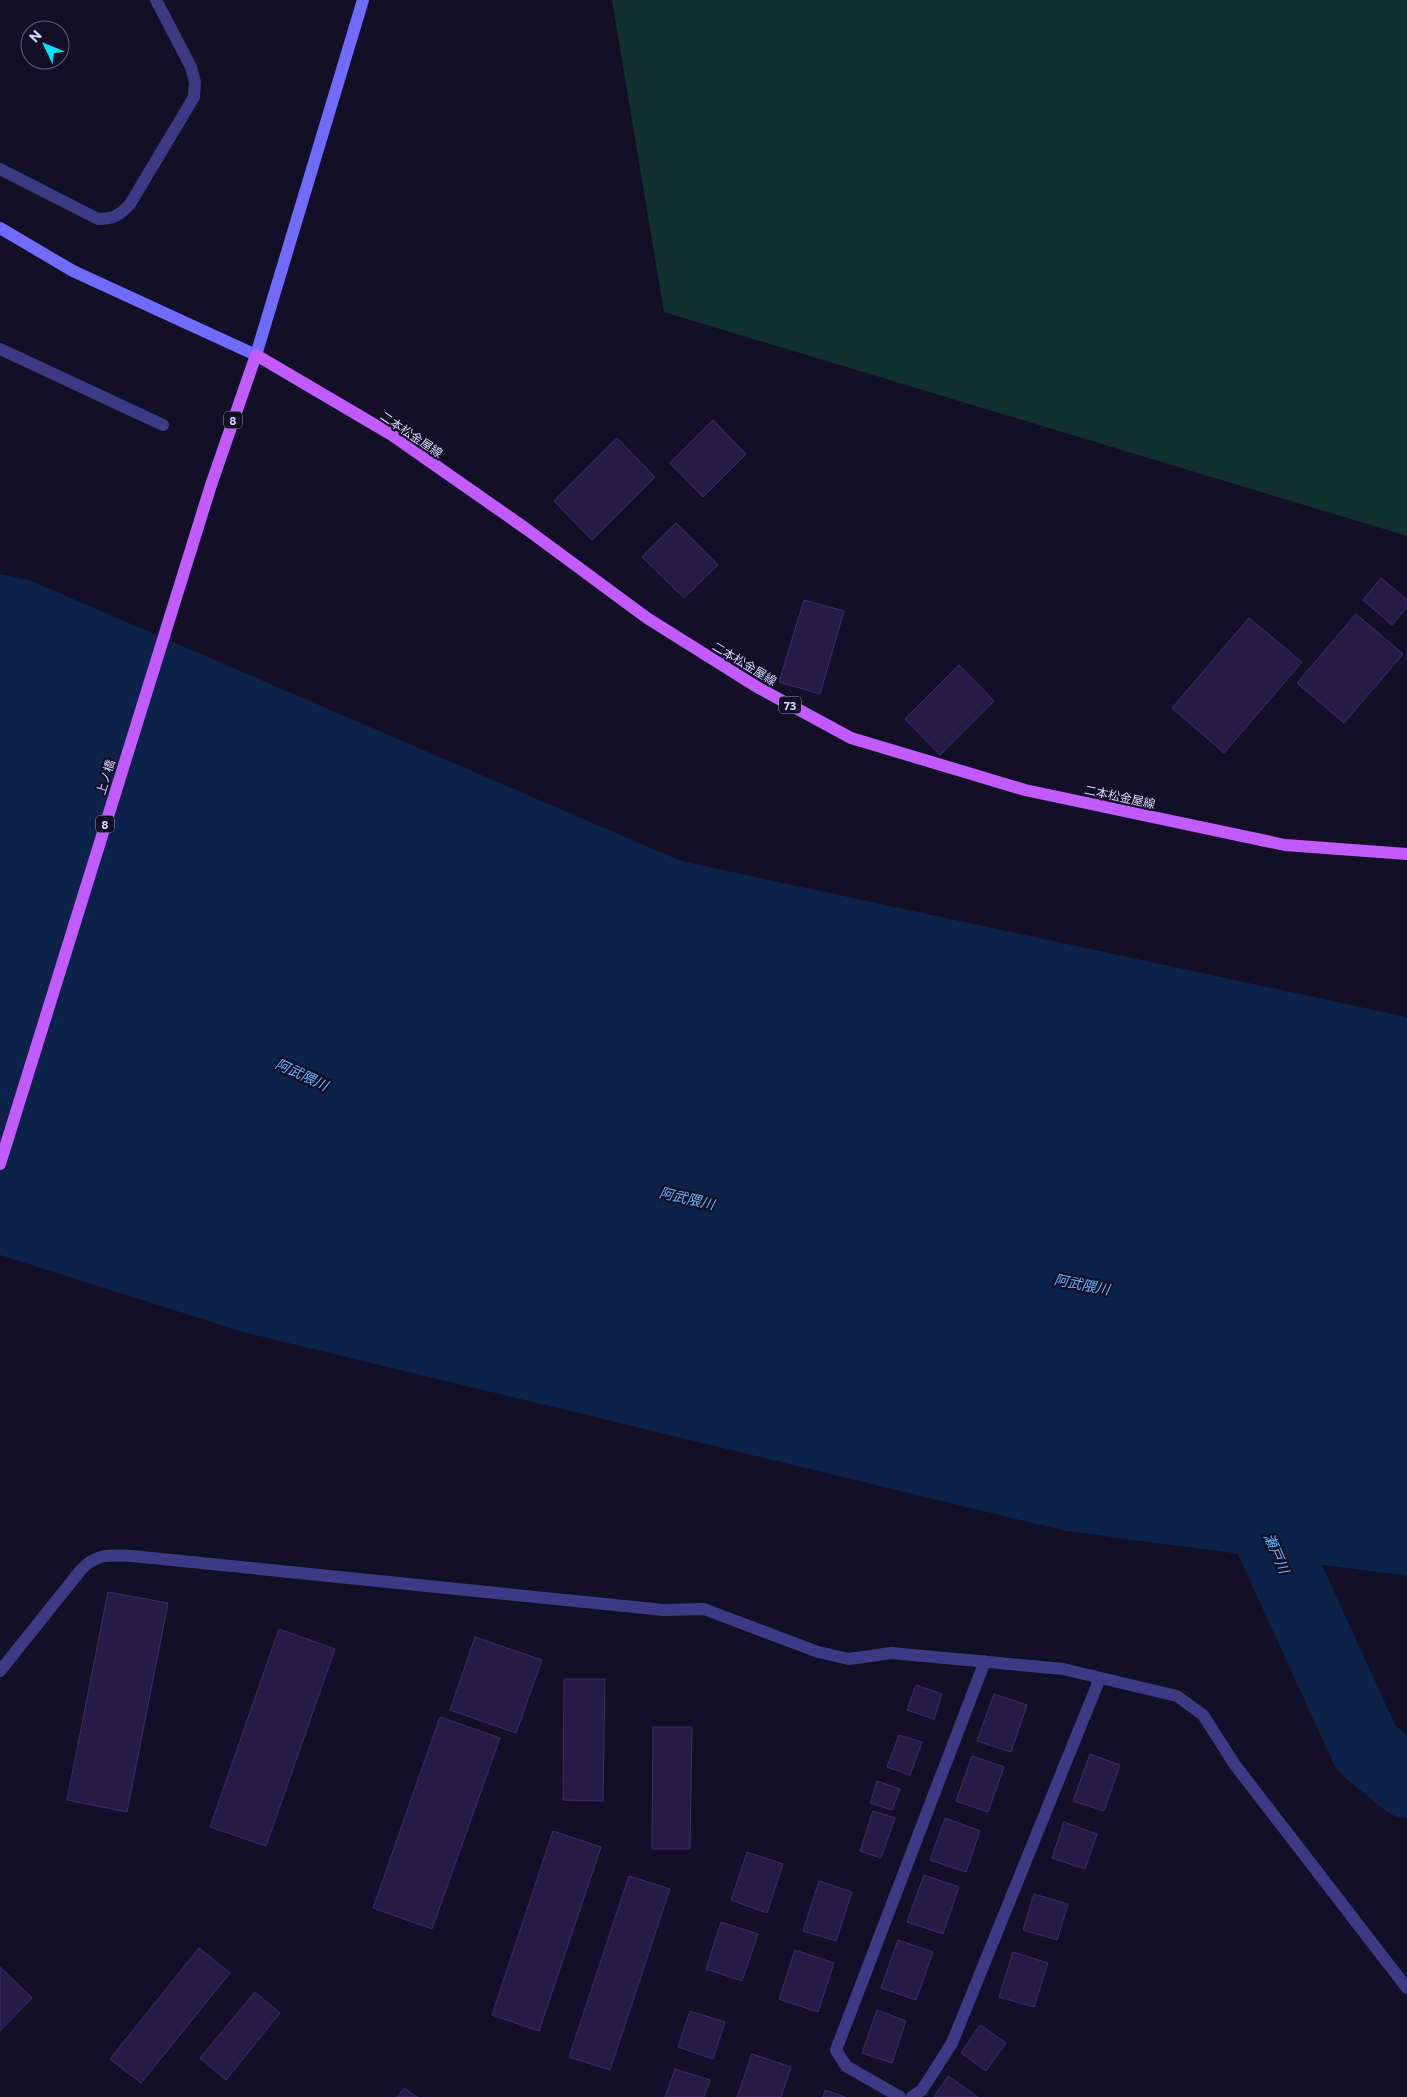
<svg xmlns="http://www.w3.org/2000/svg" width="1407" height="2097" viewBox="0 0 1407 2097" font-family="Commissioner,'Noto Sans JP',sans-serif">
<rect width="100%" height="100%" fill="#130f26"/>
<polygon fill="#12302f" points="612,0 1407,0 1407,536 664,312"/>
<polygon fill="#0c2248" points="0,574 29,580 681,861 1407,1017 1407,1576 1066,1531 243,1332 0,1255"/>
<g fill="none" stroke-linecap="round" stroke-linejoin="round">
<polyline stroke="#0c2248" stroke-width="72" points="1243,1466 1270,1538 1366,1748 1407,1782"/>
</g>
<g fill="#241b47" stroke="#3b2d73">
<polygon points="713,420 746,454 703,497 670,463"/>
<polygon points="617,438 655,477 592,540 554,501"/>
<polygon points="676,523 718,565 684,598 642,557"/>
<polygon points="1381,578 1407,600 1407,607 1392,625 1363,600"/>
<polygon points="804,600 844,611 820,694 779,682"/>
<polygon points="1356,614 1403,654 1344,723 1297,683"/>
<polygon points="1249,618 1302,662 1224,753 1172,708"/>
<polygon points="959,665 994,701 940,755 905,719"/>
<polygon points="108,1592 168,1603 127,1812 67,1800"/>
<polygon points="279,1629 335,1649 266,1846 210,1827"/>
<polygon points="475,1637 542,1660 516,1733 450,1710"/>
<polygon points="564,1679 605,1679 603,1801 563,1800"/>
<polygon points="916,1685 942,1694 934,1719 907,1710"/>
<polygon points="994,1694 1027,1705 1011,1752 977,1741"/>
<polygon points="440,1717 500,1738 432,1929 373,1908"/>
<polygon points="653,1727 692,1727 690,1849 652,1849"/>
<polygon points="899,1735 922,1742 910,1775 887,1767"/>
<polygon points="1090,1754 1120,1765 1104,1811 1073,1801"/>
<polygon points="972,1756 1004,1767 988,1812 956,1801"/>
<polygon points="877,1781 900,1789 892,1810 870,1803"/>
<polygon points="873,1811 895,1818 881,1858 860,1851"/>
<polygon points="945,1818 980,1831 966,1872 930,1860"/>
<polygon points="1064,1822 1097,1834 1085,1869 1052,1858"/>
<polygon points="553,1831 601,1847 539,2031 492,2015"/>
<polygon points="747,1852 783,1864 767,1913 731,1900"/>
<polygon points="924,1875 959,1887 943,1934 907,1922"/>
<polygon points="629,1876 670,1889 610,2070 569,2057"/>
<polygon points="819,1881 852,1892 836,1941 803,1931"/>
<polygon points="1034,1894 1068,1904 1057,1940 1023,1930"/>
<polygon points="721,1922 758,1934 742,1981 706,1969"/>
<polygon points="898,1940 933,1952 916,2000 881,1988"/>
<polygon points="199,1948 230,1973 141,2083 110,2059"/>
<polygon points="795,1950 834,1963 818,2012 779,1999"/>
<polygon points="1013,1952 1048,1963 1034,2007 999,1997"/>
<polygon points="0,1967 32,1998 0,2031"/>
<polygon points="255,1992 280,2013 226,2080 200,2058"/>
<polygon points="877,2010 906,2021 892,2063 862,2053"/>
<polygon points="690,2011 725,2022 713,2059 678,2047"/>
<polygon points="980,2025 1006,2043 986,2071 961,2053"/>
<polygon points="752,2054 791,2067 781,2097 737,2097"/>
<polygon points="675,2069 710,2080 704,2097 665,2097"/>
<polygon points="948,2076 978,2097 934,2097"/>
<polygon points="404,2088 417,2097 397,2097"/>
<polygon points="825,2090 845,2097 823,2097"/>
</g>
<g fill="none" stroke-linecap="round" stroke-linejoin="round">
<g stroke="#3d3a85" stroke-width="12">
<path d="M 0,169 L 98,219 C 114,219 120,215 130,204 L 194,97 L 195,82 L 191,67 L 156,0"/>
<polyline points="0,349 163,425"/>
<path d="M 0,1671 L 80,1571 C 96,1553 109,1555 132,1556 L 664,1610 L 704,1609 L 818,1652 L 849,1659 L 891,1653 L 1063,1669 L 1177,1696 L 1203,1715 L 1235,1765 L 1407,1988"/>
<polyline points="900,2097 846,2066 836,2050 985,1661"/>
<polyline points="912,2097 922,2090 952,2043 1100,1678"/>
</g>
<polyline stroke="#6f6bff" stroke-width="12" points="0,228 73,271 256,355 363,0"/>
<polyline stroke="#c25bff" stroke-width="12" points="0,1164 211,485 256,355 392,435 525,528 647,618 757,687 851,738 1025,790 1285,845 1407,854"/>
</g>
<g text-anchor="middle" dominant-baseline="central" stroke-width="4.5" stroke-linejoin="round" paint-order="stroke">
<g fill="#130f26" stroke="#9e99be" stroke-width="1">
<rect x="224" y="411.5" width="18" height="17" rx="4"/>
<rect x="779" y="696.5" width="22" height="17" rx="4"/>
<rect x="96" y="815.5" width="18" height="17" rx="4"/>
</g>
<g font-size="11" font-weight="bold" fill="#d9d4ff">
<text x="233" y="420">8</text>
<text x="790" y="705">73</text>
<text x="105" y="824">8</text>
</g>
<g font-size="12" fill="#d9d4ff" stroke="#130f26">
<text transform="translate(412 434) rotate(34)">二本松金屋線</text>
<text transform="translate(745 663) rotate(31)">二本松金屋線</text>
<text transform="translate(105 777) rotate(-73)">上ノ橋</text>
<text transform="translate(1120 796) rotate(12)">二本松金屋線</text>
</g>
<g font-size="14" font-style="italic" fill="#62b6ff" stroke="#130f26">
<text transform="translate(302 1074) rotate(25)">阿武隈川</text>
<text transform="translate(687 1198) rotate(13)">阿武隈川</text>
<text transform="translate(1082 1284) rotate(11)">阿武隈川</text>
<text transform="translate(1277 1553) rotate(66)">瀬戸川</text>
</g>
</g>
<g transform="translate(45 45) rotate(313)"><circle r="24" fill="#130f26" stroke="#625e7d"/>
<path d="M0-4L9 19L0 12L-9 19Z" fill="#00e5ff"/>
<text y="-8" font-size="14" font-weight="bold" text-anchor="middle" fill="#d9d4ff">N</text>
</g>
</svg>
